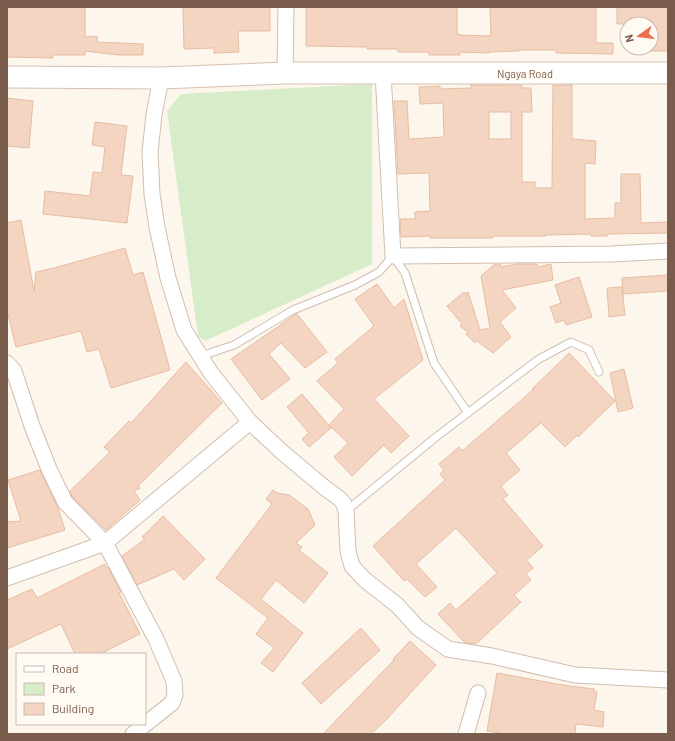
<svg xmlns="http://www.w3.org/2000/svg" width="675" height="741" viewBox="0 0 675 741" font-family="Barlow,sans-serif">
<rect width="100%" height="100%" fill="#fdf6ec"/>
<polygon fill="#d7ecc8" points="372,84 372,264 205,341 198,336 167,111 181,94"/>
<g fill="#f4d5c2" stroke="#e7bca2" fill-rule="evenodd">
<polygon points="7,7 85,7 85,37 97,36 97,42 143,44 143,55 119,55 85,51 85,55 53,55 53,58 7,57"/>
<polygon points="183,7 270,7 270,31 238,31 239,52 214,53 214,48 184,49"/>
<polygon points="306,7 457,7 457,34 459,34 459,35 491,36 490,7 596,7 596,43 613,43 613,54 556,53 556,50 519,50 519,51 489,52 489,53 460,52 460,55 429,55 429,52 398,52 398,49 367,49 367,47 306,46"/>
<polygon points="617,7 668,7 668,51 651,51 651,24 617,24"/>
<path d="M 471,85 L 522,85 L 522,88 L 531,88 L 532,112 L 522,112 L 522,182 L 535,182 L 535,188 L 552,188 L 553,85 L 572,85 L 572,139 L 596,141 L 595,164 L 585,163 L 585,219 L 615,218 L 615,203 L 621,203 L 621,174 L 640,174 L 641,223 L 668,222 L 668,233 L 607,234 L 607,236 L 591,236 L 591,234 L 545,235 L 545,236 L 493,236 L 493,238 L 430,238 L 430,236 L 401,237 L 400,219 L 415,219 L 415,212 L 430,211 L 429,173 L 398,174 L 394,101 L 407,101 L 409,139 L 444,137 L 443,103 L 420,104 L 419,87 L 440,86 L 440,89 L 471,88 ZM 489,112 L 511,112 L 511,139 L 489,139 Z"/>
<polygon points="7,98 33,101 29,148 7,146"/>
<polygon points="95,122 127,126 121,175 133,176 127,223 43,214 45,191 90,196 93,172 102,173 105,147 92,145"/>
<polygon points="21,220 34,291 36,272 54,268 125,248 133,275 143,272 170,370 111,388 99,349 87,352 81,331 16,347 7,310 7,223"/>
<polygon points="495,264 500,264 501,267 517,264 537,264 538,267 551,264 553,280 502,290 516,308 500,322 511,337 493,353 477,341 475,343 466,334 468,332 460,326 462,324 447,306 464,292 466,294 468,292 480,330 490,328 481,276"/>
<polygon points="668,275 668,291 623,294 622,278"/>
<polygon points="579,277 592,317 566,325 564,320 556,323 550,307 561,303 555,285"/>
<polygon points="377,284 394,308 404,299 423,360 374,399 409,436 391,453 384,445 352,476 334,457 348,443 329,425 344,409 317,381 338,363 335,359 374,326 355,299"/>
<polygon points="622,287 625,315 609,317 607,288"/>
<polygon points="296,314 297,314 327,352 305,368 281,343 269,354 290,379 262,400 231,359"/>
<polygon points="569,353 615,401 578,437 577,435 565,447 541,423 506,453 520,470 501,486 508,495 503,499 543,546 527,560 533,568 526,574 531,580 514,595 521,602 476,644 465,643 438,614 450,603 456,610 497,573 456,528 416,564 437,587 425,597 407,579 404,581 373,546 445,480 440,474 444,470 439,464 459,447 462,451 533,390 532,389"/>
<polygon points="186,362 222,403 138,486 140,488 134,491 140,500 106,530 72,497 70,491 110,452 104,447 129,421 131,423"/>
<polygon points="624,369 633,408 618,412 610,373"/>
<polygon points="302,394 331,428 309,447 302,439 309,433 287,407"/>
<polygon points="40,470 58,508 65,530 7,548 7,522 21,521 8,480"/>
<polygon points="273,490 277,493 289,495 308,509 315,525 296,543 302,547 299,550 328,573 304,603 276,580 261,599 303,633 273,672 261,663 274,648 256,634 268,618 216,578 272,504 266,499"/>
<polygon points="163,516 205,559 184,580 174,569 137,585 122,556 145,539 142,537"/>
<polygon points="105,564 106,568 108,567 121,592 119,593 140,634 100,654 75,654 61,624 7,649 7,600 32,589 37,598"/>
<polygon points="361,628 380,650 321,704 302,683"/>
<polygon points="410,641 436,665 386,720 371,734 323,734 394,660 393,659"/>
<polygon points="497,673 563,685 594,689 594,692 597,692 594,710 604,712 603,727 576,724 575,734 506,734 487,731"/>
</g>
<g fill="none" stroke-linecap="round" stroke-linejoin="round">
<defs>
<g id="lane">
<polyline points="201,356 234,345 293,310 355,285 379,272 393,256 405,273 434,363 468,413"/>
<polyline points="346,511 436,437 539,359 571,342 589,350 599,372"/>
</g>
<g id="street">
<polyline points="285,73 286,7"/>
<polyline points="383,73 393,256 611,254 668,251"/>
<polyline points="161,78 154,115 150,152 152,194 157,227 168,278 184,330 211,373 250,422 282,452 325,488 340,499 344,504 346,511 348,551 352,566 365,580 397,605 418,628 448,649 492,656 575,675 668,680"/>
<polyline points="7,363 14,371 32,426 49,469 65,502 105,543 156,639 174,681 175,695 172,703 133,734"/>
<polyline points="7,578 105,543 250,422"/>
<polyline points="466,734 478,693"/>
</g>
<polyline id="secondary" points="7,77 161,78 285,73 668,73"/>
</defs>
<use href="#lane" stroke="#d1beaf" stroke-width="9"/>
<use href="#street" stroke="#d1beaf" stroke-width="17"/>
<use href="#secondary" stroke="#d6c0af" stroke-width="23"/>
<use href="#lane" stroke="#fff" stroke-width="7"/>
<use href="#street" stroke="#fff" stroke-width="15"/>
<use href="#secondary" stroke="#fff" stroke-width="21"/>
</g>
<g text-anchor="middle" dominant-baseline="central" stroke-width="3" stroke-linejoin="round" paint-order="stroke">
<g font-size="11" fill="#7a5c4c" stroke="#fffaf3">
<text x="525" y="73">Ngaya Road</text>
</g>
</g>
<rect width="675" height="741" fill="none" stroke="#7a5c4c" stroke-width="16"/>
<rect x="16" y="653" width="130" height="72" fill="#fffaf3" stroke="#cabbb0"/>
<rect x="24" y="666" width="20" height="6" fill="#ffffff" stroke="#cabbb0"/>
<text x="52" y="673" font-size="12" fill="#7a5c4c">Road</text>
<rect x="24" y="683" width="20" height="12" fill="#d7ecc8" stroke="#cabbb0"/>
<text x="52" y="693" font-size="12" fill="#7a5c4c">Park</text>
<rect x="24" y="703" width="20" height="12" fill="#f4d5c2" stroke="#cabbb0"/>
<text x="52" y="713" font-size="12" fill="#7a5c4c">Building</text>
<g transform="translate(639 36) rotate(256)"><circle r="19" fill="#fffaf3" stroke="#cabbb0"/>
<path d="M0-3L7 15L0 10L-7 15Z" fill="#e9704f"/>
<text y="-6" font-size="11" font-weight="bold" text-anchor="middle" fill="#7a5c4c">N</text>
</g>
</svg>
